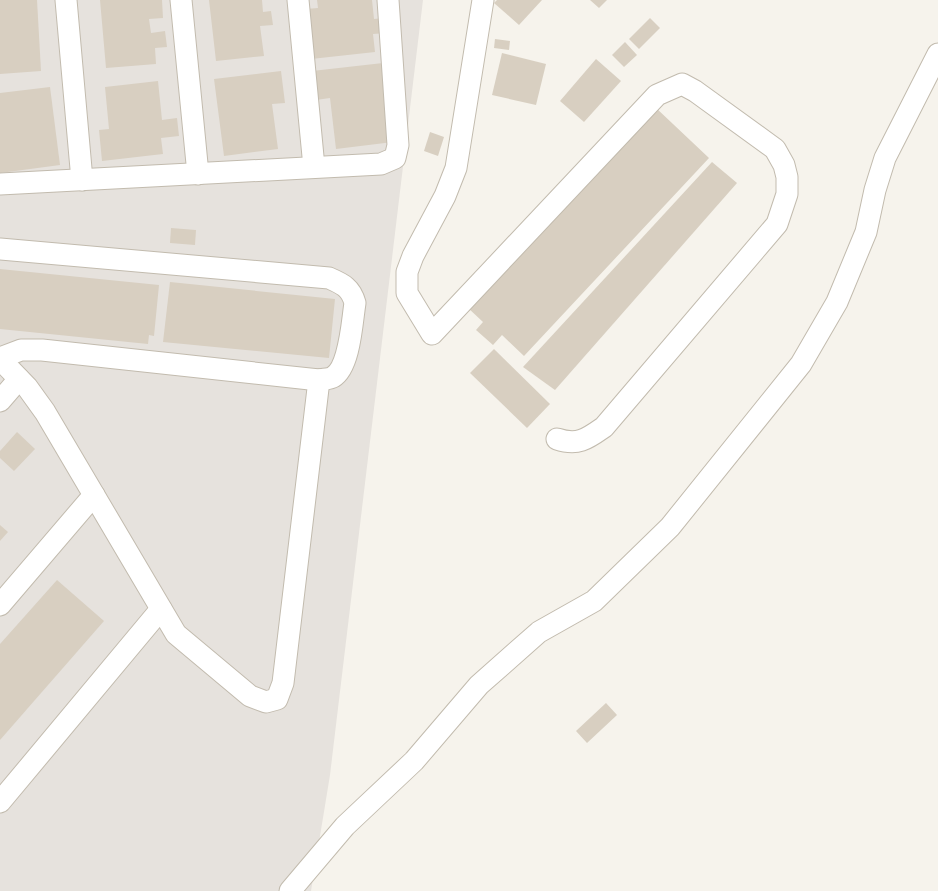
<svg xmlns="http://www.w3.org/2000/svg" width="938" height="891" viewBox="0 0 938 891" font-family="Karla,sans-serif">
<rect width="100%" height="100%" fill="#f6f3ec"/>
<polygon fill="#e6e2dd" points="0,0 423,0 330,775 311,891 0,891"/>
<g fill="#d8cfc1">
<polygon points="0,0 37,0 41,71 0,74"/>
<polygon points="100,0 162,0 163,18 149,19 151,33 165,31 167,47 155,48 156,64 106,68"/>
<polygon points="209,0 262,0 263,12 271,11 273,25 260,26 264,56 216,61"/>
<polygon points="317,0 372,0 374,19 384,18 386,33 373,34 375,52 311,59 306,9 318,8"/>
<polygon points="497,0 542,0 519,25 494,3"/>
<polygon points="590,0 607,0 599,8"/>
<polygon points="650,18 660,28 639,49 629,39"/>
<polygon points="495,39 510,41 509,50 494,48"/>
<polygon points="625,42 637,55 624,67 612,55"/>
<polygon points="502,53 546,64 536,105 492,95"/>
<polygon points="596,59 621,81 584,122 560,101"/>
<polygon points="383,63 393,142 336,149 330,98 316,100 312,71"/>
<polygon points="281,71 285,103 272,104 278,149 224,156 214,79"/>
<polygon points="158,81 162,120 177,118 179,136 161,138 163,154 102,161 99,130 109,129 105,87"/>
<polygon points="50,87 60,165 0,173 0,93"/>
<polygon points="655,107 709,158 524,356 502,335 493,345 476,330 483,322 467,307"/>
<polygon points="430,132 444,137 438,156 424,151"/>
<polygon points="712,162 737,183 555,390 523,367"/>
<polygon points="171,228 196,230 195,245 170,243"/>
<polygon points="0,269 159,285 154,336 149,335 148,344 0,329"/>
<polygon points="170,282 335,299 329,358 163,342"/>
<polygon points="494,349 550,404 527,428 470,373"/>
<polygon points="17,432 35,449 14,471 0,458 0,451"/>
<polygon points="0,525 8,532 0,541"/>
<polygon points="57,580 104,621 0,740 0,644"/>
<polygon points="606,703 617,715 587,743 576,731"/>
</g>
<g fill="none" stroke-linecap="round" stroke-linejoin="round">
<defs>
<g id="minor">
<polyline points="66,0 82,180"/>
<polyline points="181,0 198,174"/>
<polyline points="298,0 314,167"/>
<path d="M 483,0 L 456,168 L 445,196 L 413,256 L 407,272 L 407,293 L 432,334 L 657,95 L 682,84 L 695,91 L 775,149 L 784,165 L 787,177 L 787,194 L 777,224 L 604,427 C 587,439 578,446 557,439"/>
<polyline points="0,184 381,164 395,158 398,145 388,0"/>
<path d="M 0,249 L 329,278 C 343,284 351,288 355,303 C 352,321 350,367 333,377 C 330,379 324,379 319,380 L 42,350 L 21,350 L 0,358"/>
<polyline points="0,359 27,387 45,412 176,634 250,696 266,702 277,699 283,683 319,380"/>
<polyline points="0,401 19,379"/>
<polyline points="0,605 94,495"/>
<polyline points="0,802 161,609"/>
<polyline points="290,891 345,826 414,761 479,685 539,632 594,601 670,527 801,364 837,302 866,232 875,190 885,158 938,54"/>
</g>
</defs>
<use href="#minor" stroke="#c2bbae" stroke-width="23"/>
<use href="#minor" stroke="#fff" stroke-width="21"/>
</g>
</svg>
